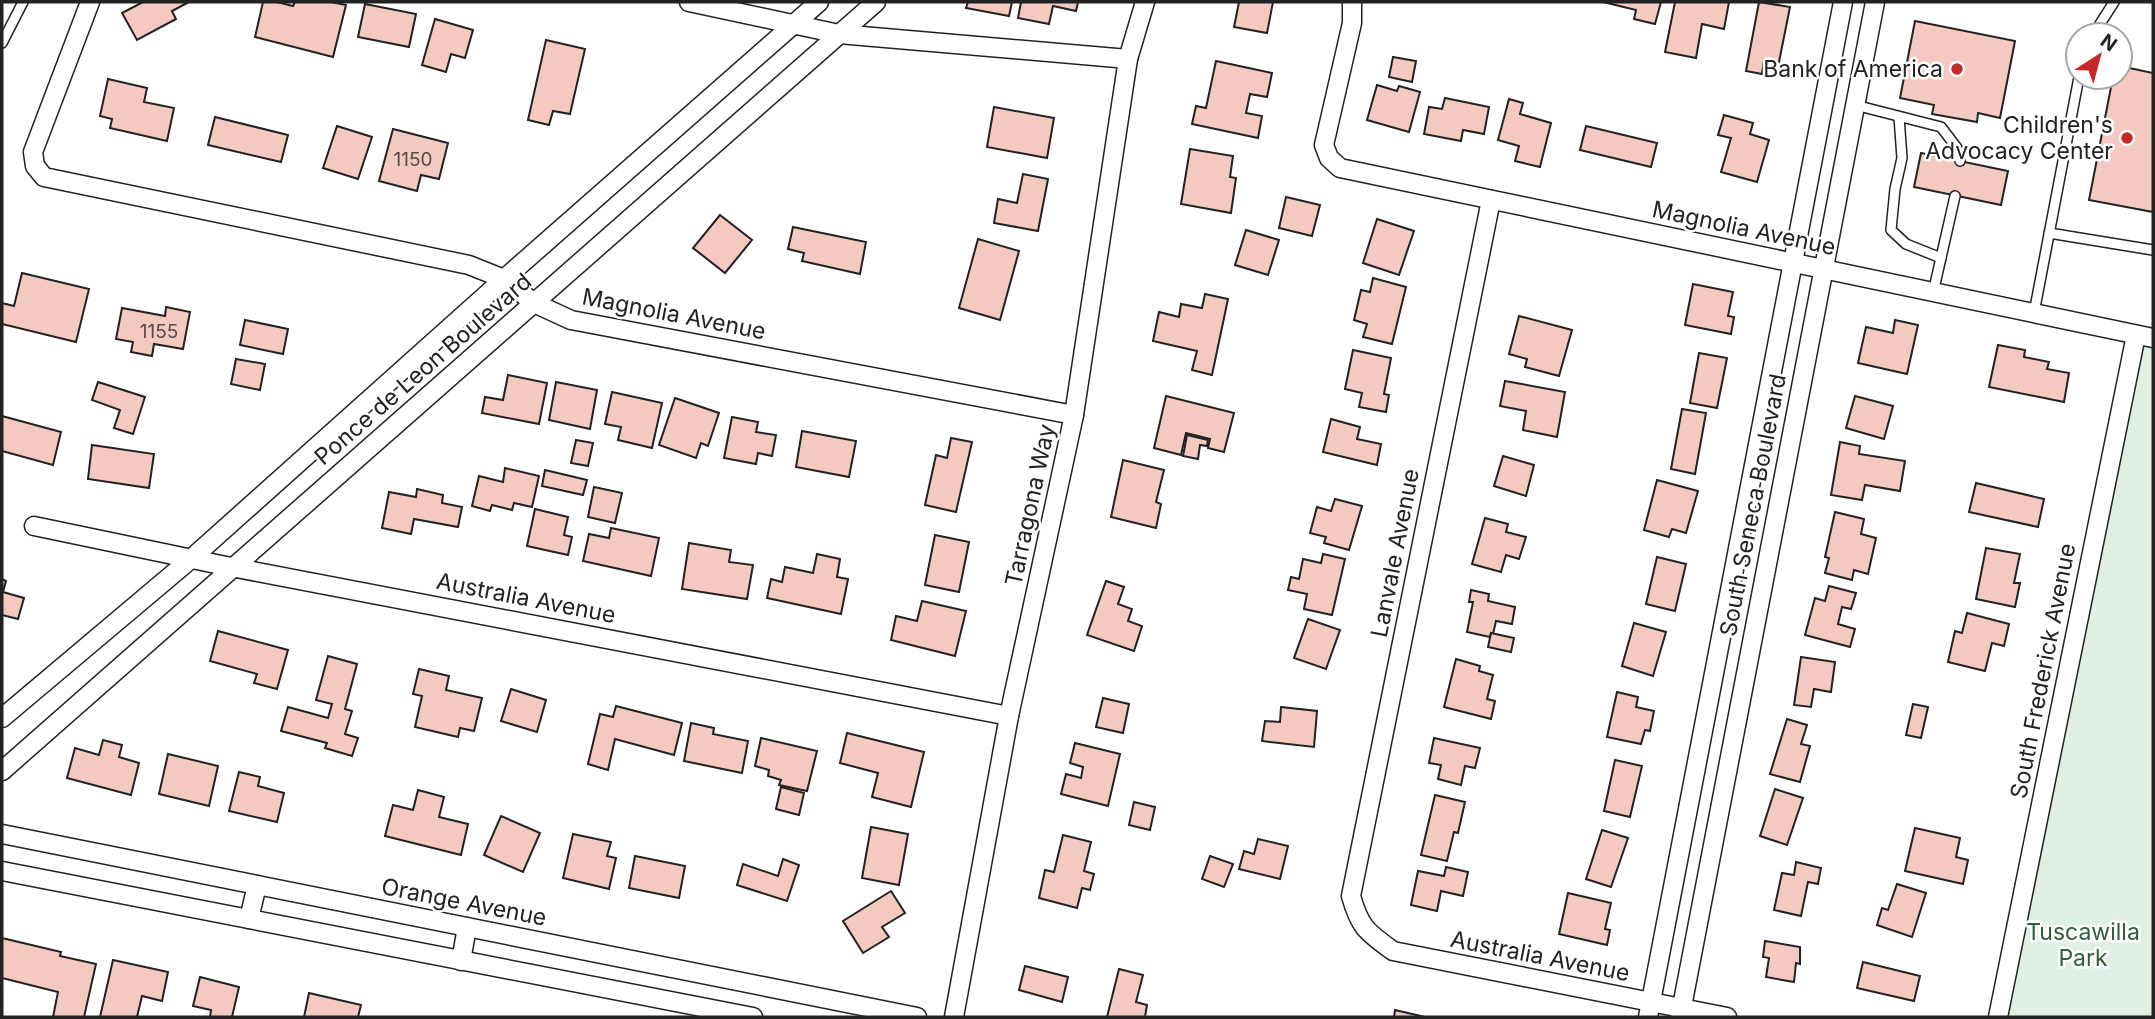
<svg xmlns="http://www.w3.org/2000/svg" width="2155" height="1019" viewBox="0 0 2155 1019" font-family="Inter,sans-serif">
<rect width="100%" height="100%" fill="#fff"/>
<polygon fill="#e0efe3" stroke="#6f6f6f" stroke-width="2" points="2136,335 2153,338 2153,1017 1998,1017"/>
<g fill="#f3c9c0" stroke="#222" stroke-width="2">
<polygon points="143,2 189,2 172,11 176,19 137,40 122,13"/>
<polygon points="263,2 277,2 293,6 295,2 331,2 346,5 333,57 255,37"/>
<polygon points="968,2 1012,2 1009,16 966,8"/>
<polygon points="1021,2 1078,2 1076,11 1053,6 1049,24 1018,18"/>
<polygon points="1239,2 1273,2 1267,33 1234,27"/>
<polygon points="1603,2 1661,2 1655,24 1634,19 1636,10"/>
<polygon points="1675,2 1729,2 1724,29 1702,24 1696,58 1665,52"/>
<polygon points="1759,2 1790,7 1779,62 1764,59 1762,74 1746,71"/>
<polygon points="365,4 416,14 409,47 358,37"/>
<polygon points="435,19 473,30 465,58 451,54 446,72 422,65"/>
<polygon points="1915,21 2015,41 2000,118 1978,113 1977,122 1932,114 1934,105 1900,98"/>
<polygon points="546,40 585,49 570,114 553,111 549,125 528,120"/>
<polygon points="1393,57 1416,61 1412,82 1389,77"/>
<polygon points="1216,61 1272,73 1267,97 1250,94 1246,113 1262,116 1258,138 1192,124 1196,106 1206,108"/>
<polygon points="2120,66 2153,73 2153,212 2089,200 2113,77 2120,77"/>
<polygon points="108,79 147,88 144,102 174,108 167,141 110,128 112,119 100,116"/>
<polygon points="1377,85 1397,91 1399,86 1420,92 1409,132 1367,120"/>
<polygon points="1445,98 1489,107 1484,134 1463,130 1461,141 1424,134 1429,107 1442,109"/>
<polygon points="1509,99 1523,103 1520,114 1551,123 1540,167 1515,161 1519,146 1498,140"/>
<polygon points="994,107 1054,118 1047,158 987,147"/>
<polygon points="1724,115 1753,123 1750,134 1769,140 1757,182 1721,172 1731,138 1718,135"/>
<polygon points="215,117 288,135 281,162 208,145"/>
<polygon points="337,126 372,137 358,179 323,168"/>
<polygon points="1586,126 1657,143 1651,167 1580,150"/>
<polygon points="393,129 448,143 439,179 421,175 417,191 379,181"/>
<polygon points="1190,149 1233,156 1230,177 1236,178 1231,213 1181,204"/>
<polygon points="1921,153 2008,171 2001,205 1914,187"/>
<polygon points="1023,174 1048,179 1038,231 994,223 998,199 1017,203"/>
<polygon points="1286,197 1320,205 1312,236 1279,228"/>
<polygon points="720,215 752,240 725,273 693,248"/>
<polygon points="1377,219 1414,231 1399,275 1363,263"/>
<polygon points="793,227 866,242 860,274 802,261 804,253 788,249"/>
<polygon points="1246,230 1279,240 1268,275 1235,265"/>
<polygon points="978,239 1019,251 1000,320 959,308"/>
<polygon points="22,273 89,289 76,342 2,324 2,303 14,306"/>
<polygon points="1373,278 1406,287 1392,344 1363,337 1367,324 1354,320 1361,290 1370,292"/>
<polygon points="1693,284 1733,292 1728,316 1734,317 1731,334 1685,325"/>
<polygon points="1205,294 1228,299 1212,375 1192,370 1197,351 1153,341 1159,312 1179,317 1181,304 1202,308"/>
<polygon points="166,307 190,312 183,349 154,344 152,356 131,352 133,342 116,339 122,308 165,316"/>
<polygon points="1519,316 1572,330 1559,376 1525,367 1527,359 1509,354"/>
<polygon points="245,320 288,329 283,354 240,345"/>
<polygon points="1895,320 1918,325 1907,374 1858,363 1866,327 1893,333"/>
<polygon points="1998,345 2025,350 2024,357 2049,362 2047,369 2069,373 2064,402 1989,387"/>
<polygon points="1353,350 1391,358 1384,394 1389,395 1386,412 1359,407 1362,393 1345,389"/>
<polygon points="1699,353 1727,358 1717,408 1690,403"/>
<polygon points="236,359 265,364 260,390 231,384"/>
<polygon points="508,375 547,383 539,424 482,413 485,397 503,400"/>
<polygon points="1505,381 1565,392 1557,437 1523,430 1526,411 1500,406"/>
<polygon points="98,382 145,397 133,434 114,428 120,410 92,400"/>
<polygon points="556,382 597,390 590,429 549,420"/>
<polygon points="612,392 662,403 652,448 618,440 621,427 605,424"/>
<polygon points="1166,396 1234,413 1224,452 1208,448 1210,439 1186,433 1181,455 1154,448"/>
<polygon points="1855,396 1893,406 1884,439 1846,428"/>
<polygon points="675,398 719,413 708,446 701,443 696,458 659,445"/>
<polygon points="1682,409 1706,413 1695,474 1671,469"/>
<polygon points="2,416 61,432 53,465 2,451"/>
<polygon points="732,417 758,422 756,432 776,435 772,456 758,453 756,464 724,458"/>
<polygon points="1331,419 1360,427 1357,439 1381,444 1377,465 1323,452"/>
<polygon points="802,431 856,441 849,477 796,467"/>
<polygon points="1187,435 1208,440 1207,446 1200,445 1198,459 1183,456"/>
<polygon points="951,438 972,442 956,512 925,505 936,455 947,458"/>
<polygon points="576,440 593,443 588,466 571,463"/>
<polygon points="1840,442 1860,446 1859,454 1905,461 1900,491 1865,485 1862,500 1831,495"/>
<polygon points="92,445 154,454 149,488 88,479"/>
<polygon points="1503,456 1534,465 1526,496 1494,486"/>
<polygon points="1123,460 1164,470 1156,502 1161,504 1156,528 1111,517"/>
<polygon points="505,468 539,476 532,507 514,503 512,510 492,505 490,511 472,506 479,476 503,482"/>
<polygon points="545,470 587,480 583,495 542,486"/>
<polygon points="1657,480 1698,491 1686,533 1672,529 1669,537 1644,530"/>
<polygon points="1976,483 2044,499 2038,527 1969,512"/>
<polygon points="594,487 622,493 615,523 588,517"/>
<polygon points="417,489 443,495 442,503 462,507 458,527 414,519 411,534 382,528 389,492 416,497"/>
<polygon points="1335,499 1362,506 1349,550 1324,543 1326,537 1310,533 1317,507 1331,511"/>
<polygon points="535,509 568,517 564,535 572,537 568,555 527,546"/>
<polygon points="1835,512 1864,519 1861,534 1876,538 1868,574 1854,570 1852,580 1825,573 1829,558 1825,557"/>
<polygon points="1485,518 1508,524 1506,532 1526,537 1519,559 1506,555 1501,572 1472,564"/>
<polygon points="611,528 659,538 651,576 583,561 589,534 609,538"/>
<polygon points="935,535 969,542 959,592 925,585"/>
<polygon points="689,543 731,550 729,562 753,565 747,599 682,589"/>
<polygon points="1986,548 2020,554 2014,583 2020,583 2015,607 1976,599"/>
<polygon points="817,554 840,559 837,577 848,579 841,614 767,598 771,579 782,582 785,567 813,573"/>
<polygon points="1323,554 1345,559 1332,615 1304,609 1307,594 1288,590 1291,577 1299,579 1303,559 1321,563"/>
<polygon points="1657,557 1686,564 1675,611 1646,604"/>
<polygon points="2,579 6,581 3,592 24,598 18,619 2,615"/>
<polygon points="1106,581 1124,587 1118,604 1132,609 1128,621 1142,626 1134,651 1087,635"/>
<polygon points="1829,586 1856,593 1851,609 1842,607 1838,624 1855,629 1850,647 1805,635 1815,598 1825,601"/>
<polygon points="1471,590 1489,594 1488,601 1515,607 1512,624 1496,621 1493,634 1491,633 1490,637 1467,632 1473,602 1469,602"/>
<polygon points="922,601 966,611 955,656 891,640 896,616 917,621"/>
<polygon points="1967,613 2009,624 2004,646 1992,643 1985,671 1948,662 1955,631 1962,633"/>
<polygon points="1308,619 1340,630 1326,669 1294,658"/>
<polygon points="1634,623 1666,632 1653,676 1622,666"/>
<polygon points="218,631 288,650 277,689 254,683 257,674 210,661"/>
<polygon points="1491,633 1514,638 1511,652 1488,647"/>
<polygon points="328,656 357,664 345,709 352,711 345,734 358,738 352,756 325,748 327,743 281,731 288,707 328,718 332,704 316,700"/>
<polygon points="1801,657 1835,662 1831,692 1814,689 1811,707 1794,705"/>
<polygon points="1456,659 1480,666 1479,671 1493,675 1487,699 1495,701 1491,719 1444,707"/>
<polygon points="419,669 449,676 446,690 482,698 474,731 460,728 458,737 415,727 422,696 413,694"/>
<polygon points="511,689 546,700 537,732 501,721"/>
<polygon points="1617,692 1638,697 1636,707 1654,711 1650,731 1645,730 1641,744 1607,737"/>
<polygon points="1103,698 1129,704 1123,733 1096,727"/>
<polygon points="1913,704 1928,707 1921,738 1906,735"/>
<polygon points="616,706 682,723 674,755 615,739 608,770 588,764 600,714 613,717"/>
<polygon points="1281,707 1317,711 1314,747 1262,741 1265,721 1280,722"/>
<polygon points="1787,719 1807,725 1801,744 1810,746 1800,782 1770,774"/>
<polygon points="691,723 714,728 713,734 748,741 742,773 684,761"/>
<polygon points="847,733 924,752 911,807 872,797 878,773 840,763"/>
<polygon points="761,738 817,751 807,791 779,785 781,780 768,776 769,770 755,766"/>
<polygon points="1434,738 1480,748 1475,768 1465,766 1461,785 1438,779 1441,765 1429,763"/>
<polygon points="103,740 122,745 119,757 139,763 131,795 67,778 75,748 99,755"/>
<polygon points="1075,743 1120,754 1108,806 1061,794 1066,774 1081,778 1083,767 1070,763"/>
<polygon points="168,754 218,766 209,806 159,794"/>
<polygon points="1615,760 1642,766 1630,817 1604,811"/>
<polygon points="239,772 260,777 258,786 284,793 277,822 229,811"/>
<polygon points="781,787 804,793 799,815 776,809"/>
<polygon points="1775,789 1803,798 1787,845 1760,836"/>
<polygon points="418,790 444,797 439,817 468,824 461,855 385,836 393,805 413,810"/>
<polygon points="1435,795 1465,802 1458,833 1454,832 1447,861 1421,855"/>
<polygon points="1134,802 1155,807 1150,830 1129,825"/>
<polygon points="501,816 540,833 523,872 484,855"/>
<polygon points="871,827 908,834 899,885 862,878"/>
<polygon points="1915,828 1960,838 1956,857 1968,860 1963,884 1905,871"/>
<polygon points="1602,830 1628,838 1611,887 1586,879"/>
<polygon points="573,834 611,842 607,856 616,858 609,889 563,878"/>
<polygon points="1063,835 1091,842 1084,871 1094,874 1090,890 1082,888 1077,908 1039,898 1045,870 1054,872"/>
<polygon points="1258,839 1288,846 1280,879 1239,869 1244,851 1254,854"/>
<polygon points="635,856 685,866 679,898 629,888"/>
<polygon points="1210,856 1233,864 1224,887 1202,879"/>
<polygon points="783,859 799,865 787,901 737,885 743,864 778,876"/>
<polygon points="1796,862 1821,868 1818,884 1808,882 1801,916 1774,910 1782,873 1794,875"/>
<polygon points="1446,867 1468,872 1463,896 1441,891 1437,911 1411,905 1418,871 1444,876"/>
<polygon points="1897,884 1926,893 1912,937 1877,925 1882,908 1888,910"/>
<polygon points="891,891 905,913 882,927 889,937 863,953 843,921"/>
<polygon points="1568,893 1611,903 1605,929 1610,930 1607,945 1559,934"/>
<polygon points="2,938 61,952 60,956 96,964 84,1017 53,1017 58,992 2,978"/>
<polygon points="1765,941 1800,947 1800,964 1796,963 1794,982 1766,977 1769,958 1763,957"/>
<polygon points="113,960 168,972 162,1001 142,996 137,1017 100,1017"/>
<polygon points="1863,962 1920,976 1914,1001 1857,988"/>
<polygon points="1025,966 1068,977 1062,1002 1019,990"/>
<polygon points="1119,969 1143,975 1136,1002 1147,1005 1145,1017 1107,1017"/>
<polygon points="200,977 239,987 232,1017 210,1017 211,1010 193,1006"/>
<polygon points="309,993 361,1005 358,1017 304,1017"/>
<polygon points="1395,1010 1425,1017 1394,1017"/>
</g>
<g fill="none" stroke-linecap="round" stroke-linejoin="round">
<defs>
<g id="service">
<polyline points="2093,35 2114,2"/>
<polyline points="2,43 23,2"/>
<polyline points="1855,105 1941,127 1957,148 1960,161"/>
<polyline points="1899,117 1902,158 1895,189 1891,230 1906,244 1941,258"/>
<polyline points="2049,233 2153,250"/>
<polyline points="1933,293 1955,196"/>
<polyline points="2034,313 2079,77"/>
</g>
<g id="minor">
<polyline points="90,2 33,152 35,166 44,177 469,265 504,279 534,303 571,320 1074,415"/>
<polyline points="689,2 839,34 1128,59"/>
<polyline points="1352,2 1352,23 1324,145 1329,158 1340,168 2153,338"/>
<path d="M 1491,200 L 1351,896 C 1360,928 1367,932 1393,951 L 1727,1017"/>
<polyline points="34,526 221,565 1009,716"/>
<polyline points="2,718 192,558 504,279 819,2"/>
<polyline points="2,771 876,2"/>
<polyline points="2,834 917,1017"/>
<polyline points="2,871 753,1017"/>
<polyline points="249,919 257,885"/>
<polyline points="461,961 467,927"/>
<polyline points="954,1017 1009,716 1074,415 1128,59 1145,2"/>
<polyline points="1648,1017 1843,2"/>
<polyline points="1680,1017 1875,2"/>
<polyline points="1998,1017 2136,335"/>
</g>
</defs>
<use href="#service" stroke="#222" stroke-width="12"/>
<use href="#minor" stroke="#222" stroke-width="21"/>
<use href="#service" stroke="#fff" stroke-width="9"/>
<use href="#minor" stroke="#fff" stroke-width="18"/>
</g>
<g fill="#c62828" stroke="#fff" stroke-width="2.5">
<circle cx="1957" cy="69" r="7"/>
<circle cx="2127" cy="138" r="7"/>
</g>
<g text-anchor="middle" dominant-baseline="central" stroke-width="5" stroke-linejoin="round" paint-order="stroke">
<g font-size="19" fill="#564c4a">
<text x="413" y="159">1150</text>
<text x="159" y="331">1155</text>
</g>
<g font-size="23" fill="#222" stroke="#fff" text-anchor="end">
<text x="1943" y="69">Bank of America</text>
<text x="2113" y="125">Children's<tspan x="2113" dy="26">Advocacy Center</tspan></text>
</g>
<g font-size="23" fill="#222" stroke="#fff">
<text transform="translate(1744 228) rotate(12)">Magnolia Avenue</text>
<text transform="translate(674 314) rotate(11)">Magnolia Avenue</text>
<text transform="translate(423 369) rotate(-41)">Ponce de Leon Boulevard</text>
<text transform="translate(1030 505) rotate(-78)">Tarragona Way</text>
<text transform="translate(1753 505) rotate(-79)">South Seneca Boulevard</text>
<text transform="translate(1395 553) rotate(-79)">Lanvale Avenue</text>
<text transform="translate(526 598) rotate(11)">Australia Avenue</text>
<text transform="translate(2043 671) rotate(-79)">South Frederick Avenue</text>
<text transform="translate(464 902) rotate(11)">Orange Avenue</text>
<text transform="translate(1540 956) rotate(11)">Australia Avenue</text>
</g>
<g font-size="23" fill="#2f5e38" stroke="#fff">
<text x="2083" y="932">Tuscawilla<tspan x="2083" dy="26">Park</tspan></text>
</g>
</g>
<rect width="2155" height="1019" fill="none" stroke="#222222" stroke-width="7"/>
<g transform="translate(2099 56) rotate(36)"><circle r="33" fill="#ffffff" stroke="#a7a7a7" stroke-width="2"/>
<path d="M0-5L12 26L0 18L-12 26Z" fill="#c62828"/>
<text y="-10" font-size="19" font-weight="bold" text-anchor="middle" fill="#222222">N</text>
</g>
</svg>
